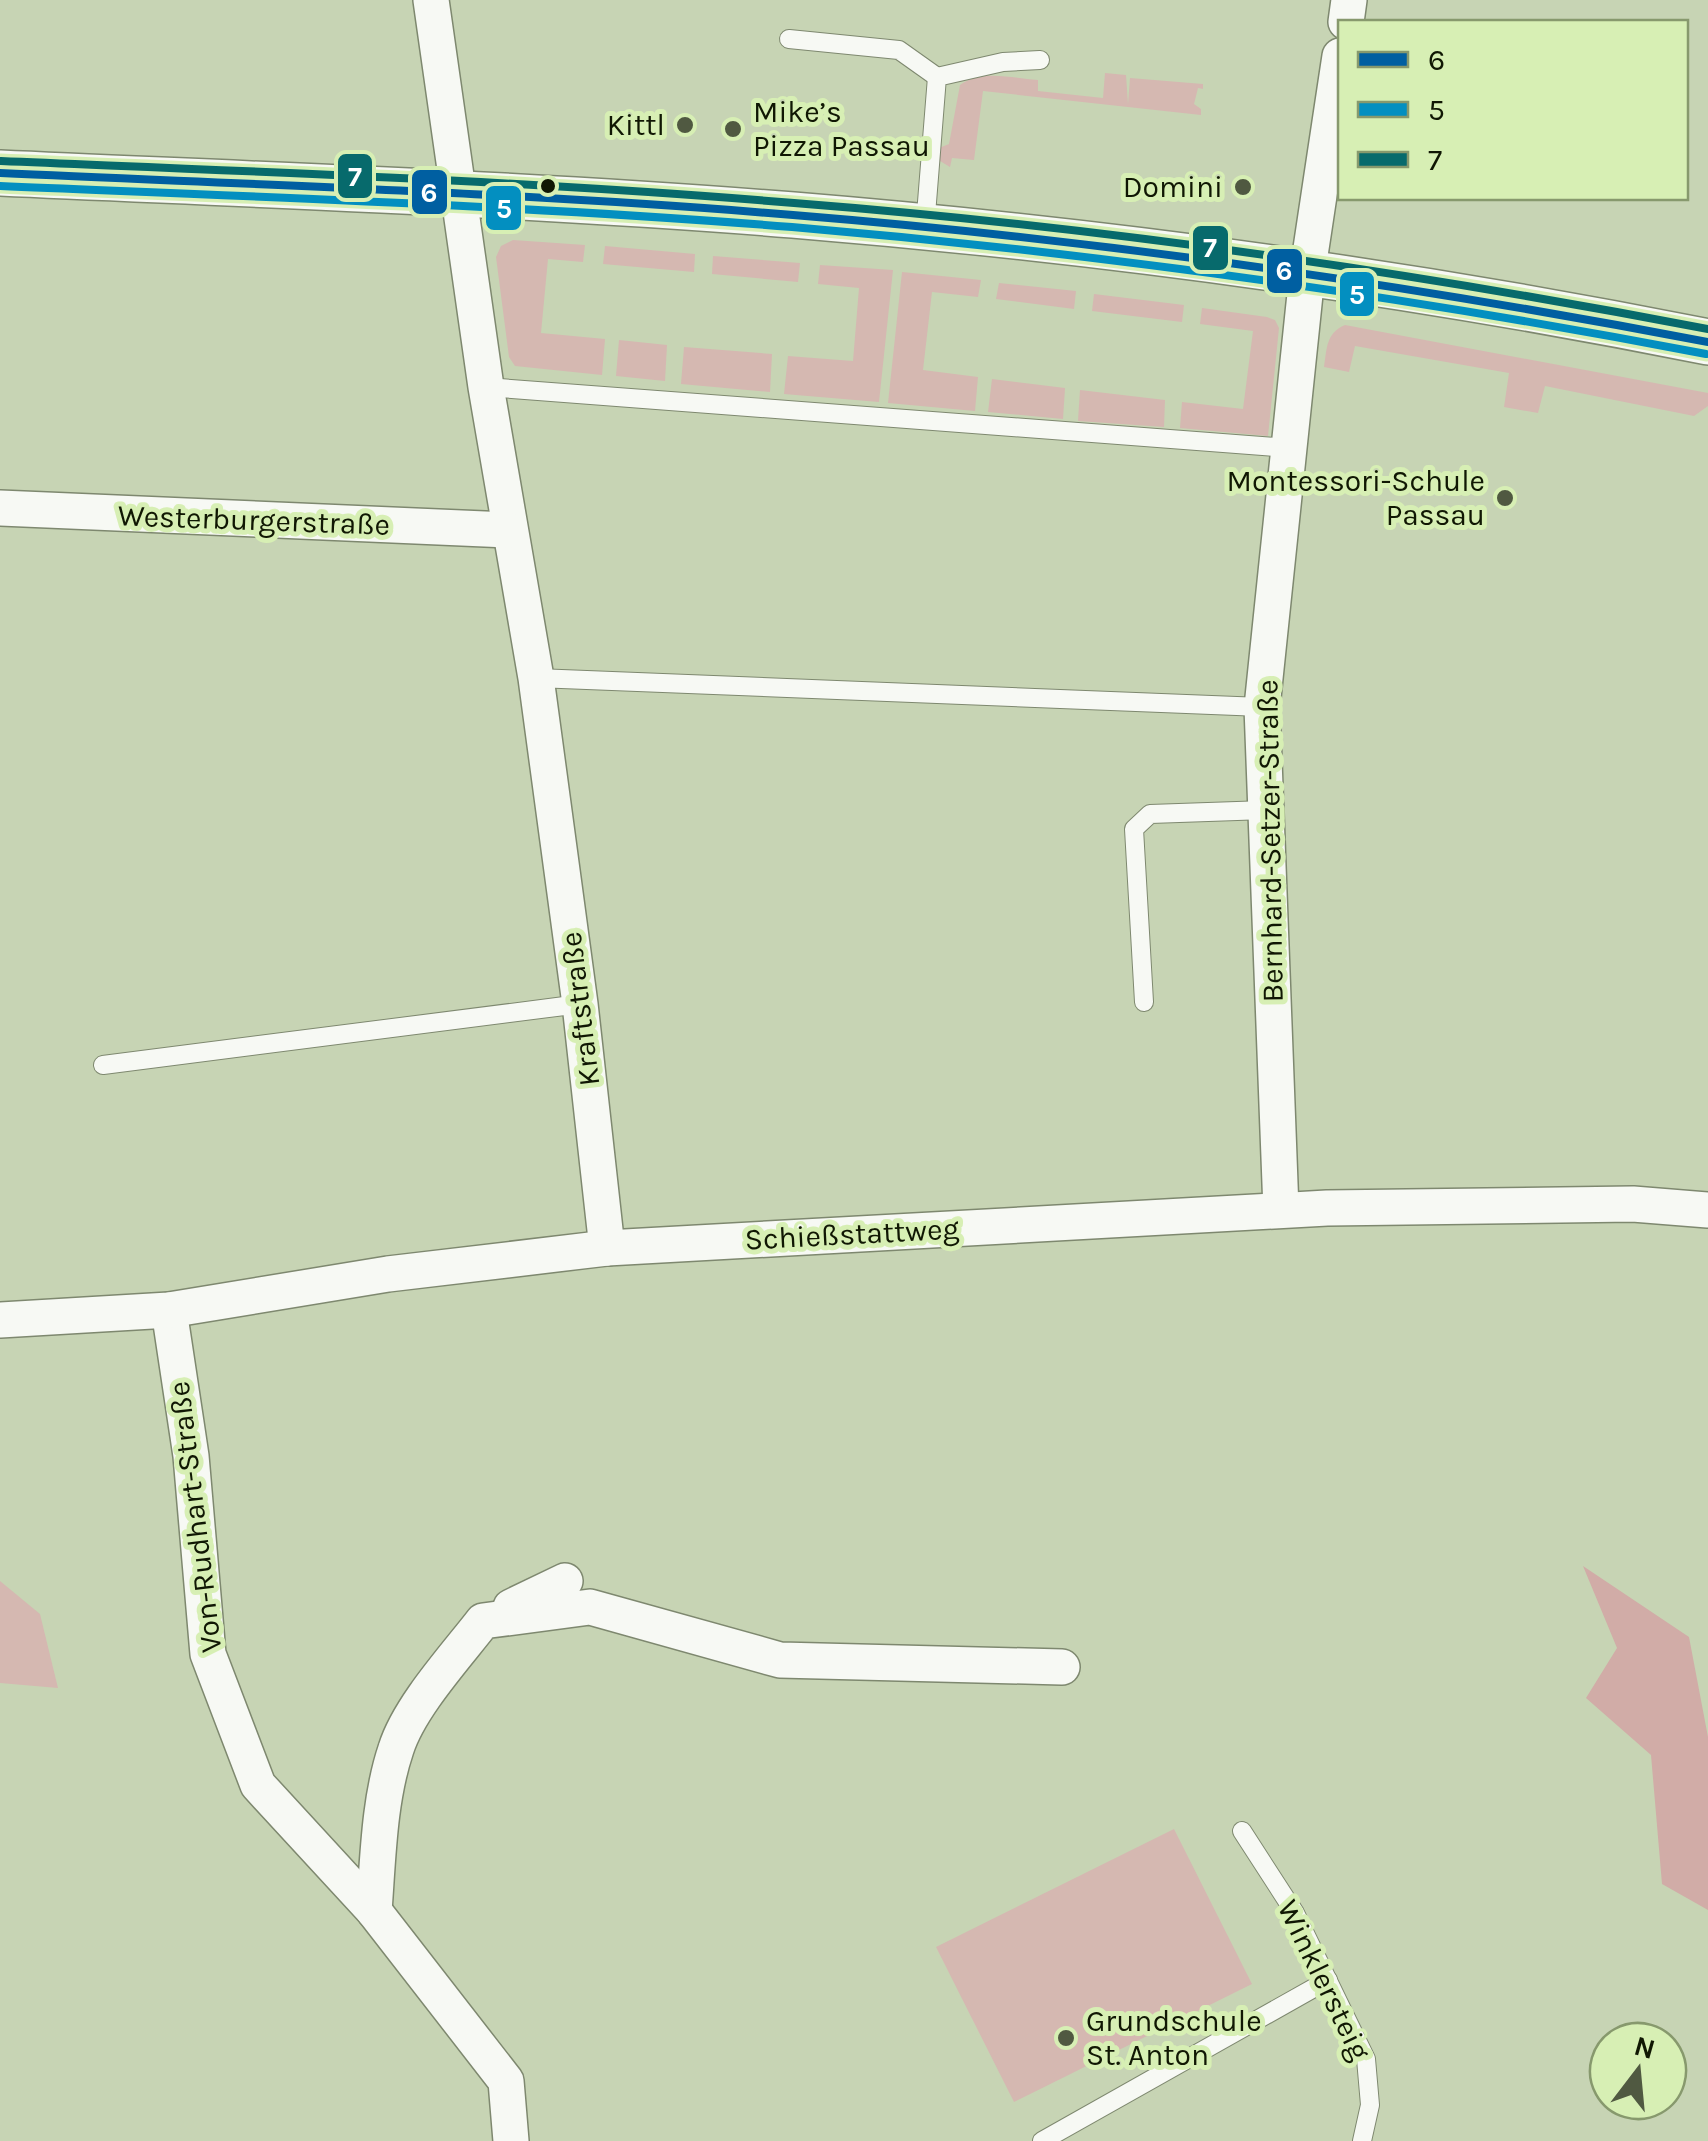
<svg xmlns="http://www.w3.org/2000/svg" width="1708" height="2141" viewBox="0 0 1708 2141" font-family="Karla,sans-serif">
<rect width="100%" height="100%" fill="#c7d4b4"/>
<g fill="#d5b8b1">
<path d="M 1105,73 L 1126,75 L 1128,104 L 1130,78 L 1203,84 L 1203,89 L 1198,88 L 1194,104 L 1201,109 L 1201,115 L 983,91 L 974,160 L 952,158 L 950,167 L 940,161 L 939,148 L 949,144 L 960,85 C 982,69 1011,78 1038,80 L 1038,91 L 1103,98 Z"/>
<polygon points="513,240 585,245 583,262 548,259 541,333 605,339 602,375 515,366 509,357 496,257 501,246"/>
<polygon points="605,246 695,254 694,272 603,264"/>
<polygon points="713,256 800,263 798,282 712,274"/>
<polygon points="820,265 893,270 879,402 784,394 788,356 853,361 859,288 818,284"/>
<polygon points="902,272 981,280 978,297 932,292 923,370 978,377 975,411 888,403"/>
<polygon points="999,283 1076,291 1074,309 996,299"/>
<polygon points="1094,294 1184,305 1182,322 1092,311"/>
<polygon points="1202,308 1267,317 1275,320 1279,328 1268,436 1180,428 1182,402 1243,409 1253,331 1200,324"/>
<path d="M 1345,325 L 1708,393 L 1708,406 L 1694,416 L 1545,386 L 1538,413 L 1504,407 L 1509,373 L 1355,346 L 1349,372 L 1324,367 C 1327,348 1326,333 1345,325 Z"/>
<polygon points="619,340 667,345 665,381 616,376"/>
<polygon points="684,347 772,354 770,392 681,384"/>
<polygon points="992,379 1065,388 1063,419 988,412"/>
<polygon points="1080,390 1165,400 1164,427 1078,421"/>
<polygon points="0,1581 40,1614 58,1688 0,1683"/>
<polygon points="1174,1829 1252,1984 1014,2102 936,1947"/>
</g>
<polygon fill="#d1aca7" points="1583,1566 1689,1637 1708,1737 1708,1910 1662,1884 1651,1755 1586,1698 1617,1648"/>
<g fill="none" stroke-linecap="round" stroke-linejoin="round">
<defs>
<g id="service">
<polyline points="789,39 899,50 937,77"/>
<polyline points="925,227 937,77 1003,62 1040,60"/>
<polyline points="486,387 1288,448"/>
<polyline points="536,678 1262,707"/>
<polyline points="1144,1002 1134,829 1150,814 1266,810"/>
<polyline points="103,1065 580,1004"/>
<polyline points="1242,1831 1295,1913 1366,2059 1370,2105 1362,2141"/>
<polyline points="1042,2141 1328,1980"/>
</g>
<g id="minor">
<polyline points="431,0 486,387 536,678 580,1004 607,1248"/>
<polyline points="1346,22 1349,0"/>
<polyline points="0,508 508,530"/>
<polyline points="1281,1210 1262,707 1307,275 1340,56"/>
<polyline points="169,1310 191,1456 208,1654 258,1785 374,1911 506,2081 511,2141"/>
<polyline points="0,1320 169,1310 388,1274 607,1248 1327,1208 1633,1204 1708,1210"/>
<polyline points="511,1607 565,1581"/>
<path d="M 374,1911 C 378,1858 379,1799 396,1749 C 409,1707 456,1656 483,1621 L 590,1607 L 780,1660 L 1062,1667"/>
</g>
<path id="tertiary" d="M 0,173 C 264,185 530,194 793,215 C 1098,240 1409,282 1708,342"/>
</defs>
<use href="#service" stroke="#7e886f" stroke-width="20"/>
<use href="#minor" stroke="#7e886f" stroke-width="38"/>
<use href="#tertiary" stroke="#7e886f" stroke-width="48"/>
<use href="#service" stroke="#f7f9f4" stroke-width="18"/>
<use href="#minor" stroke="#f7f9f4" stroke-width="35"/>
<use href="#tertiary" stroke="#f7f9f4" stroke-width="45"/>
<defs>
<path id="bus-1" d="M 0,173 C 264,185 529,193 793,215 C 1101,240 1405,284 1708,342"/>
<path id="bus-2" d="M 0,186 C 264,197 529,206 792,227 C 1099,253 1403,296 1706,354"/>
<path id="bus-3" d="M 1,161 C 265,172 530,181 794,203 C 1101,227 1405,271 1708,329"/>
</defs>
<use href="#bus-1" stroke="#d7efb4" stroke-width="15"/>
<use href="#bus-2" stroke="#d7efb4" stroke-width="15"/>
<use href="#bus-3" stroke="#d7efb4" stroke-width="15"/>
<use href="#bus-1" stroke="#005fa1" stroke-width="8"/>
<use href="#bus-2" stroke="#038fc0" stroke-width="8"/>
<use href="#bus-3" stroke="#076a6c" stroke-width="8"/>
</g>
<g fill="#505941" stroke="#d7efb4" stroke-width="4">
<circle cx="685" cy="125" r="10"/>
<circle cx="733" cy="129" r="10"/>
<circle cx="1243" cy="187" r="10"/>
<circle cx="1505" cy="498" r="10"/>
<circle cx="1066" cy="2038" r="10"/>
</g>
<circle fill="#101703" stroke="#d7efb4" stroke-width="4" cx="548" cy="186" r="9"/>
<g text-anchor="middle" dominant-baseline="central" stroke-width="10" stroke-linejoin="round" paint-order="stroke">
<g font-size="30" fill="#101703" stroke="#d7efb4" text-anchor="end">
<text x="753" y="112" text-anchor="start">Mike’s<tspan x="753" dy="34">Pizza Passau</tspan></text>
<text x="665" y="125">Kittl</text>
<text x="1223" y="187">Domini</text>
<text x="1485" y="481">Montessori-Schule<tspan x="1485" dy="34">Passau</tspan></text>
<text x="1086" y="2021" text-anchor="start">Grundschule<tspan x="1086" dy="34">St. Anton</tspan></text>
</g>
<g font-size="30" fill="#101703" stroke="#d7efb4">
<text transform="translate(254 520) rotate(2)">Westerburgerstraße</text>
<text transform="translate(1270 841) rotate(-91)">Bernhard-Setzer-Straße</text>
<text transform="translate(580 1009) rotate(-97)">Kraftstraße</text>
<text transform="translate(852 1234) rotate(-3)">Schießstattweg</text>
<text transform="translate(195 1517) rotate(-97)">Von-Rudhart-Straße</text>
<text transform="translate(1324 1980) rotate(64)">Winklersteig</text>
</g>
</g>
<g stroke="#d7efb4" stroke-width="4">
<rect x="336" y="152" width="38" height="48" rx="10" fill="#076a6c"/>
<rect x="410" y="168" width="39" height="48" rx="10" fill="#005fa1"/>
<rect x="484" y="184" width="39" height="48" rx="10" fill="#038fc0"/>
<rect x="1191" y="224" width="39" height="48" rx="10" fill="#076a6c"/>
<rect x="1265" y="247" width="39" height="48" rx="10" fill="#005fa1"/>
<rect x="1338" y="270" width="38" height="48" rx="10" fill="#038fc0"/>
</g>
<g font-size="28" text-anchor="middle" font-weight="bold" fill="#fff">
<text x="355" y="186">7</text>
<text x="429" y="202">6</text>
<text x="504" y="218">5</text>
<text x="1210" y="257">7</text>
<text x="1284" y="280">6</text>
<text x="1357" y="304">5</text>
</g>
<rect x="1338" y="20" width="350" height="180" fill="#d7efb4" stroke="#87996d" stroke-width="2.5"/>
<rect x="1358" y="52" width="50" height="15" fill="#005fa1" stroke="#87996d" stroke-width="2.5"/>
<text x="1428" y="70" font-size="30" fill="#101703">6</text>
<rect x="1358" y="102" width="50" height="15" fill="#038fc0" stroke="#87996d" stroke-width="2.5"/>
<text x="1428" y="120" font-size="30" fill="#101703">5</text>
<rect x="1358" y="152" width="50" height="15" fill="#076a6c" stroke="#87996d" stroke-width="2.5"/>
<text x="1428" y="170" font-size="30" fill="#101703">7</text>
<g transform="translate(1638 2071) rotate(16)"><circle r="48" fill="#d7efb4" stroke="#87996d" stroke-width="2.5"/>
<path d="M0-8L18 38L0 25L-18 38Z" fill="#505941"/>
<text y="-15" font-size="28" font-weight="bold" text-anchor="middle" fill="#101703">N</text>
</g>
</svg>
